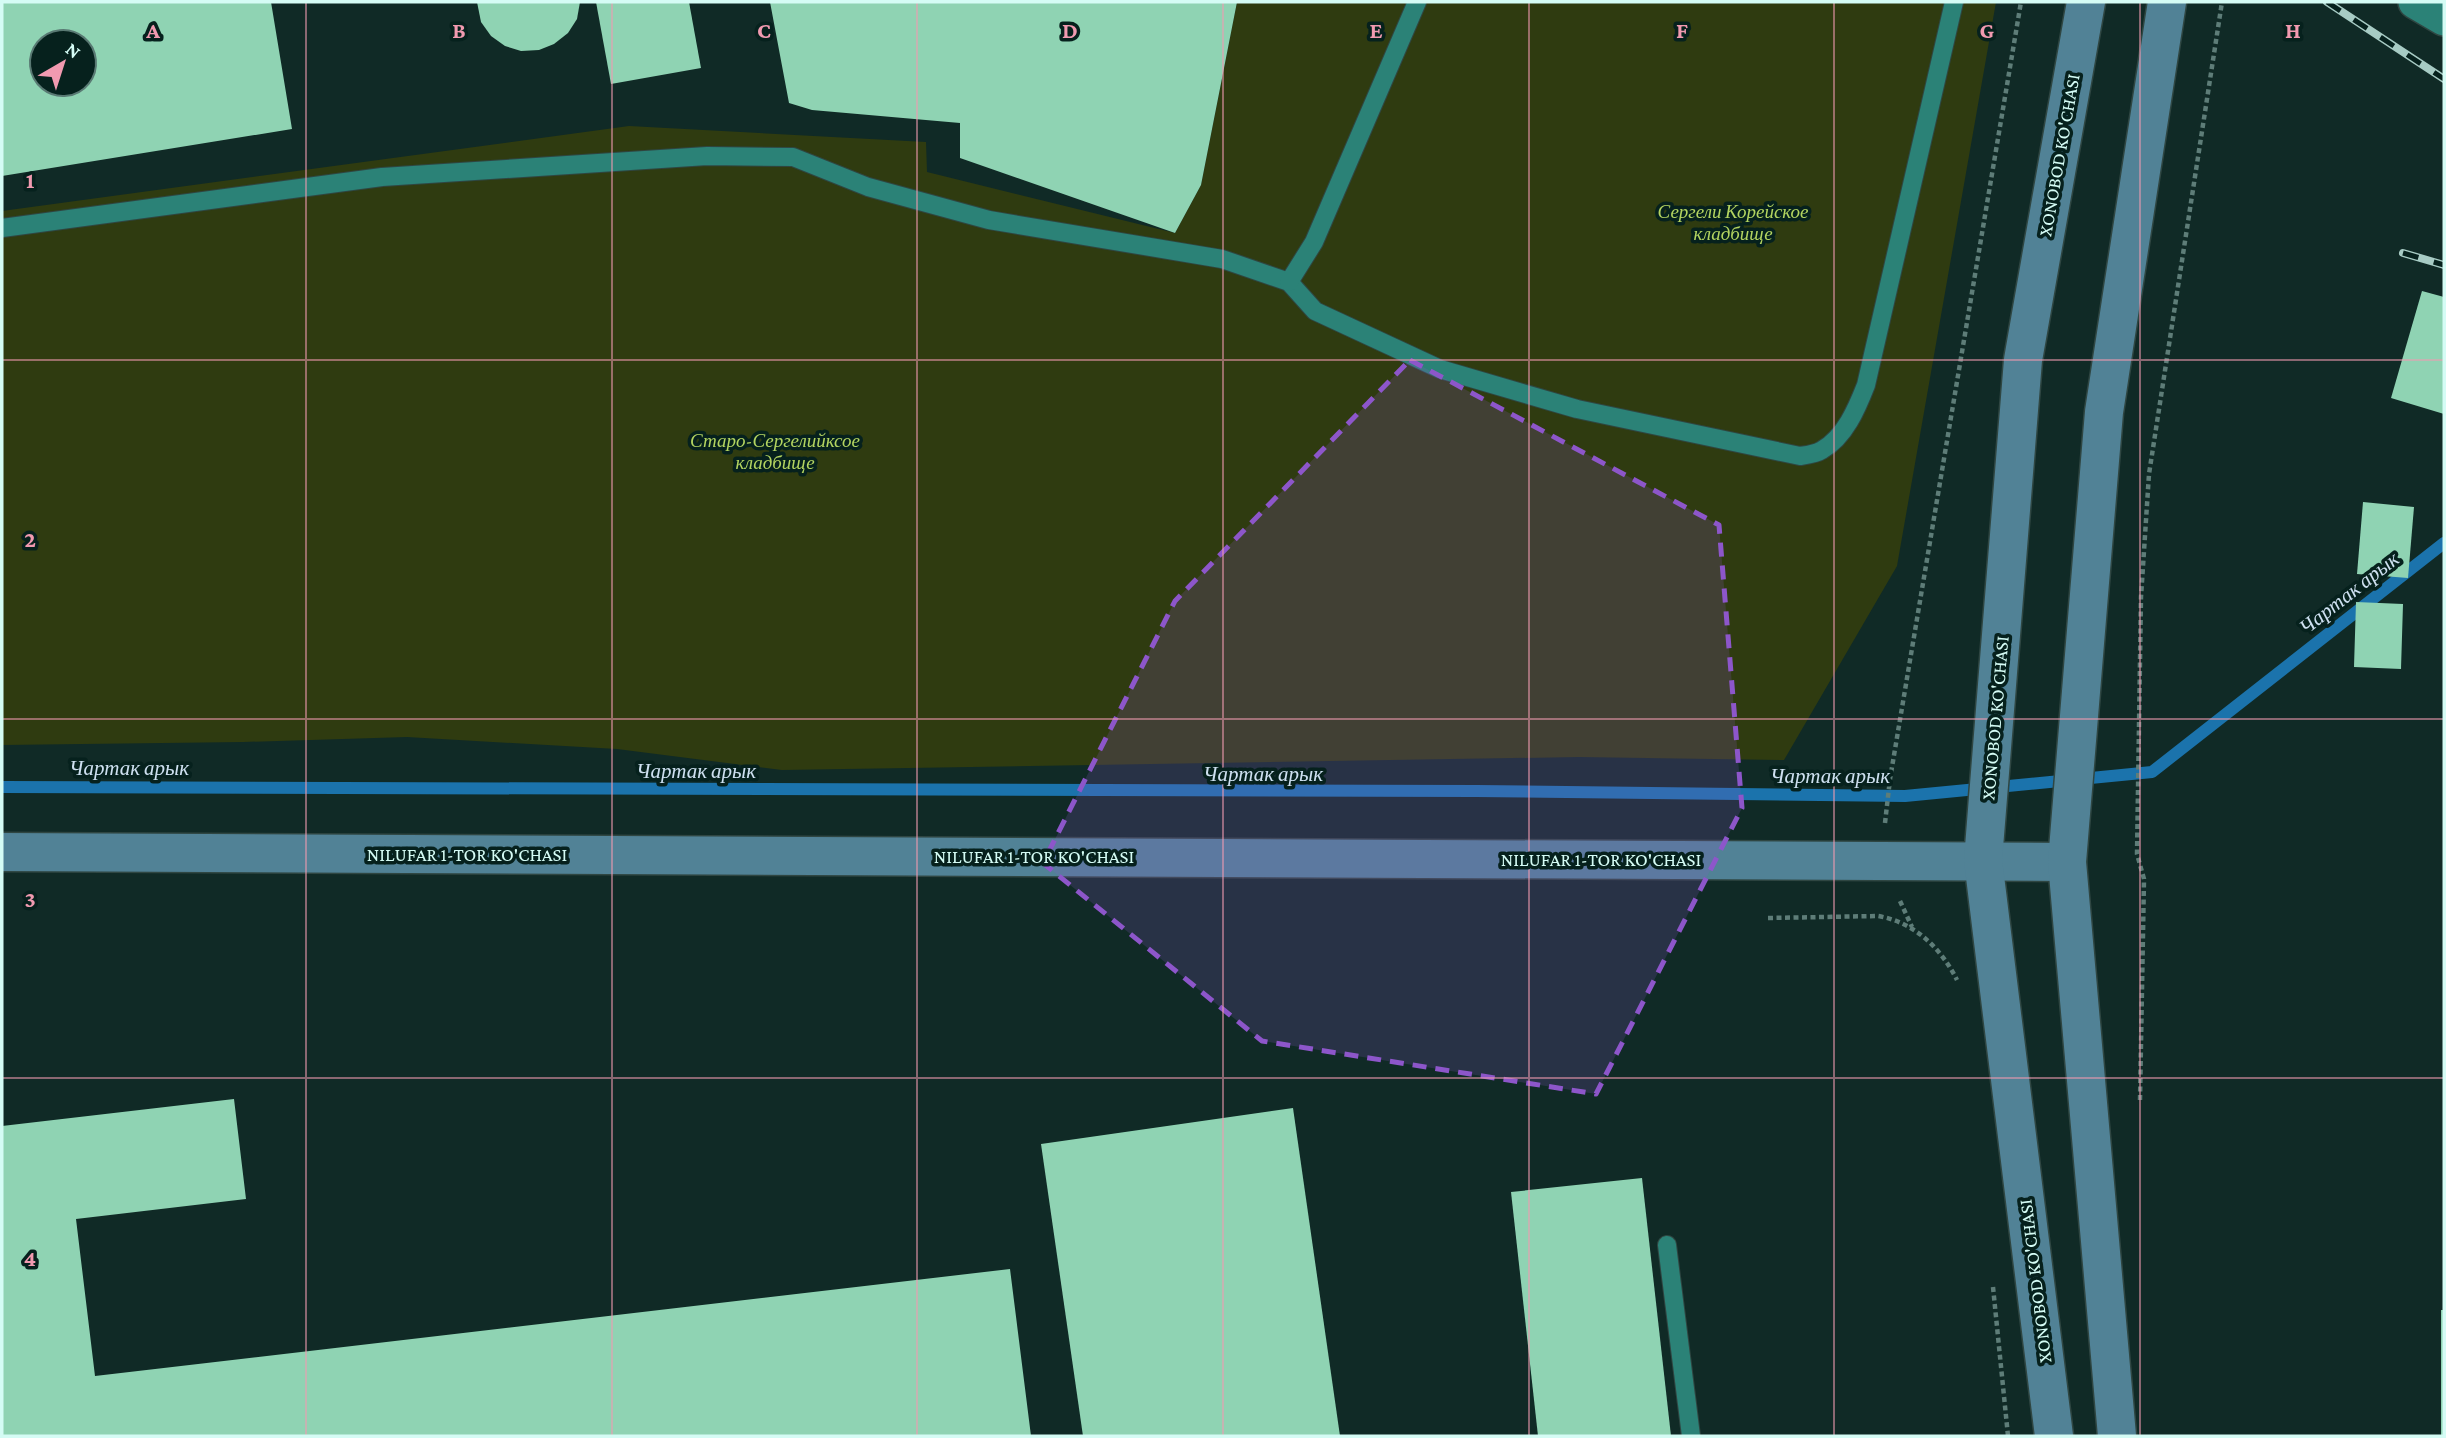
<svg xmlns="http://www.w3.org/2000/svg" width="2446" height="1438" viewBox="0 0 2446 1438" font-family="'Crimson Pro',serif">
<rect width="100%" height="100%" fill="#102a26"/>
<polygon fill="#2f3b10" points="1237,2 1996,2 1897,566 1784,760 1579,757 782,770 617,749 407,737 243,742 2,745 2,211 629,126 926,142 927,172 1175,233 1201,185"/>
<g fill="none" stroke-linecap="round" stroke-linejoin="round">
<polyline stroke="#1b73ac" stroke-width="12" points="2,787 1476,791 1905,796 2152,772 2444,543"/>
</g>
<g fill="#8fd3b3" fill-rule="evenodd">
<path d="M 2,2 L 271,2 L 292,129 L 2,176 ZM 42,42 L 84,42 L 84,84 L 42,84 Z"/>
<polygon points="477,2 580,2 577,19 568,33 554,44 539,50 521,51 505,46 491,36 481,22"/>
<polygon points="596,2 689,2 701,68 611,84"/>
<polygon points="770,2 1237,2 1201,185 1175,233 960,158 960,123 812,110 789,103"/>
<polygon points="2422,291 2444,297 2444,414 2391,398"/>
<polygon points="2363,502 2414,507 2408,578 2357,574"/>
<polygon points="2356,602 2403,604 2401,669 2354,667"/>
<polygon points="234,1099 246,1199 76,1219 95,1376 1010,1269 1031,1436 2,1436 2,1126"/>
<polygon points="1293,1108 1340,1436 1083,1436 1041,1144"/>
<polygon points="1642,1178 1671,1436 1538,1436 1511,1192"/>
<rect x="2441" y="1310" width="3" height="126"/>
</g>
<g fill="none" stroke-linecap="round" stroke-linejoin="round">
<defs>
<g id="lane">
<path d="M 2,228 L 382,177 L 707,156 L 793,157 L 868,187 L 989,220 L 1222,259 L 1289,282 L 1315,311 L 1440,369 L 1577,409 L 1800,456 C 1807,455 1816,454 1822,450 C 1845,437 1857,408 1866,385 L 1954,2"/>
<polyline points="1289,282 1314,242 1417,2"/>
<polyline points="1667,1245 1691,1436"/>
</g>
<polyline id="street" points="2415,2 2444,19"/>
<g id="secondary">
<polyline points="2,852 2067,862"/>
<polyline points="2054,1436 1983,860 2023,360 2086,2"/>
<polyline points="2117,1436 2067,862 2104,412 2167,2"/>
</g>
</defs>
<use href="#lane" stroke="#2f4642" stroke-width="20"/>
<use href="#street" stroke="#2f4642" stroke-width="36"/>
<use href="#secondary" stroke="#2f4642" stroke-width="41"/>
<g stroke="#5e7d78" stroke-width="4.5" stroke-dasharray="5 3.5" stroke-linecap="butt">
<polyline points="1885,823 1890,779 2021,2"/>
<polyline points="1900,901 1912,927"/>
<path d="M 1768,918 L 1878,916 C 1914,922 1941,948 1957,980"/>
<polyline points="2140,1100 2144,879 2137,854 2141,597 2149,474 2222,2"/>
<polyline points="1993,1287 2008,1436"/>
</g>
<use href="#lane" stroke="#2b8277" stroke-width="18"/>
<use href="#street" stroke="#2b8277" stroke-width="33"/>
<use href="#secondary" stroke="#518296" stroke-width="38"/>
<defs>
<g id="rail">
<polyline points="2327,2 2444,79"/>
<polyline points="2403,253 2444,265"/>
</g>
</defs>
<use href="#rail" stroke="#a7cbc4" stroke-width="8"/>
<use href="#rail" stroke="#06211d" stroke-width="5" stroke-dasharray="16" stroke-linecap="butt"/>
</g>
<path fill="#8d56ca" fill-opacity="0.2" stroke="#8d56ca" stroke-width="5" stroke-dasharray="14 9" stroke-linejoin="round" d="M 1410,360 L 1719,525 L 1742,808 L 1596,1094 L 1262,1041 L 1043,863 L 1175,601 Z"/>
<path fill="none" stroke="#f19ab0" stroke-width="2" stroke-opacity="0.55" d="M 306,2 L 306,1436M 612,2 L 612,1436M 917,2 L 917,1436M 1223,2 L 1223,1436M 1529,2 L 1529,1436M 1834,2 L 1834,1436M 2140,2 L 2140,1436M 2,360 L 2444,360M 2,719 L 2444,719M 2,1078 L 2444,1078"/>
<g text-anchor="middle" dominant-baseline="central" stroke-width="7" stroke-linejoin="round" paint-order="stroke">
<g font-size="19" fill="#d5fcf5" stroke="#06211d">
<text transform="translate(2059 155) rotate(-80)">XONOBOD KO'CHASI</text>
<text transform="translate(1995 718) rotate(-85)">XONOBOD KO'CHASI</text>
<text x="467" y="854">NILUFAR 1-TOR KO'CHASI</text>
<text x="1034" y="856">NILUFAR 1-TOR KO'CHASI</text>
<text x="1601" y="859">NILUFAR 1-TOR KO'CHASI</text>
<text transform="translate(2035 1281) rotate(-97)">XONOBOD KO'CHASI</text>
</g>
<g font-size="19" font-style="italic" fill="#b3d460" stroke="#06211d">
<text x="1733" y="211">Сергели Корейское<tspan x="1733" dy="22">кладбище</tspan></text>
<text x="775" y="440">Старо-Сергелийксое<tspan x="775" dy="22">кладбище</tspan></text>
</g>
<g font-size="21" font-style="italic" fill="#cee0f0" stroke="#06211d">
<text transform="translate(2349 593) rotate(-38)">Чартак арык</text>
<text x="129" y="768">Чартак арык</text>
<text x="696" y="771">Чартак арык</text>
<text x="1263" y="774">Чартак арык</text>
<text x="1830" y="776">Чартак арык</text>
</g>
</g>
<g font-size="23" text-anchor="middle" font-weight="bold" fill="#f19ab0" stroke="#06211d" stroke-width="7" stroke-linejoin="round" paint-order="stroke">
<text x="153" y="38">A</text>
<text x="459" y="38">B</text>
<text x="764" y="38">C</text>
<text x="1070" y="38">D</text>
<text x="1376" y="38">E</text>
<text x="1682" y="38">F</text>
<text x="1987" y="38">G</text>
<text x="2293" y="38">H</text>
<text x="30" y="188">1</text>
<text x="30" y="547">2</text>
<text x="30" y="907">3</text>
<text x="30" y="1266">4</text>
</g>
<rect width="2446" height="1438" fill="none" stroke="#d5fcf5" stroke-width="7"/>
<g transform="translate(63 63) rotate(39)"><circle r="33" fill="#06211d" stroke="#597973" stroke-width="2"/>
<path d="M0-5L12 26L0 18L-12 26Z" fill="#f19ab0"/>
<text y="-10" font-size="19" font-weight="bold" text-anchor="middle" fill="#d5fcf5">N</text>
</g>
</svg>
